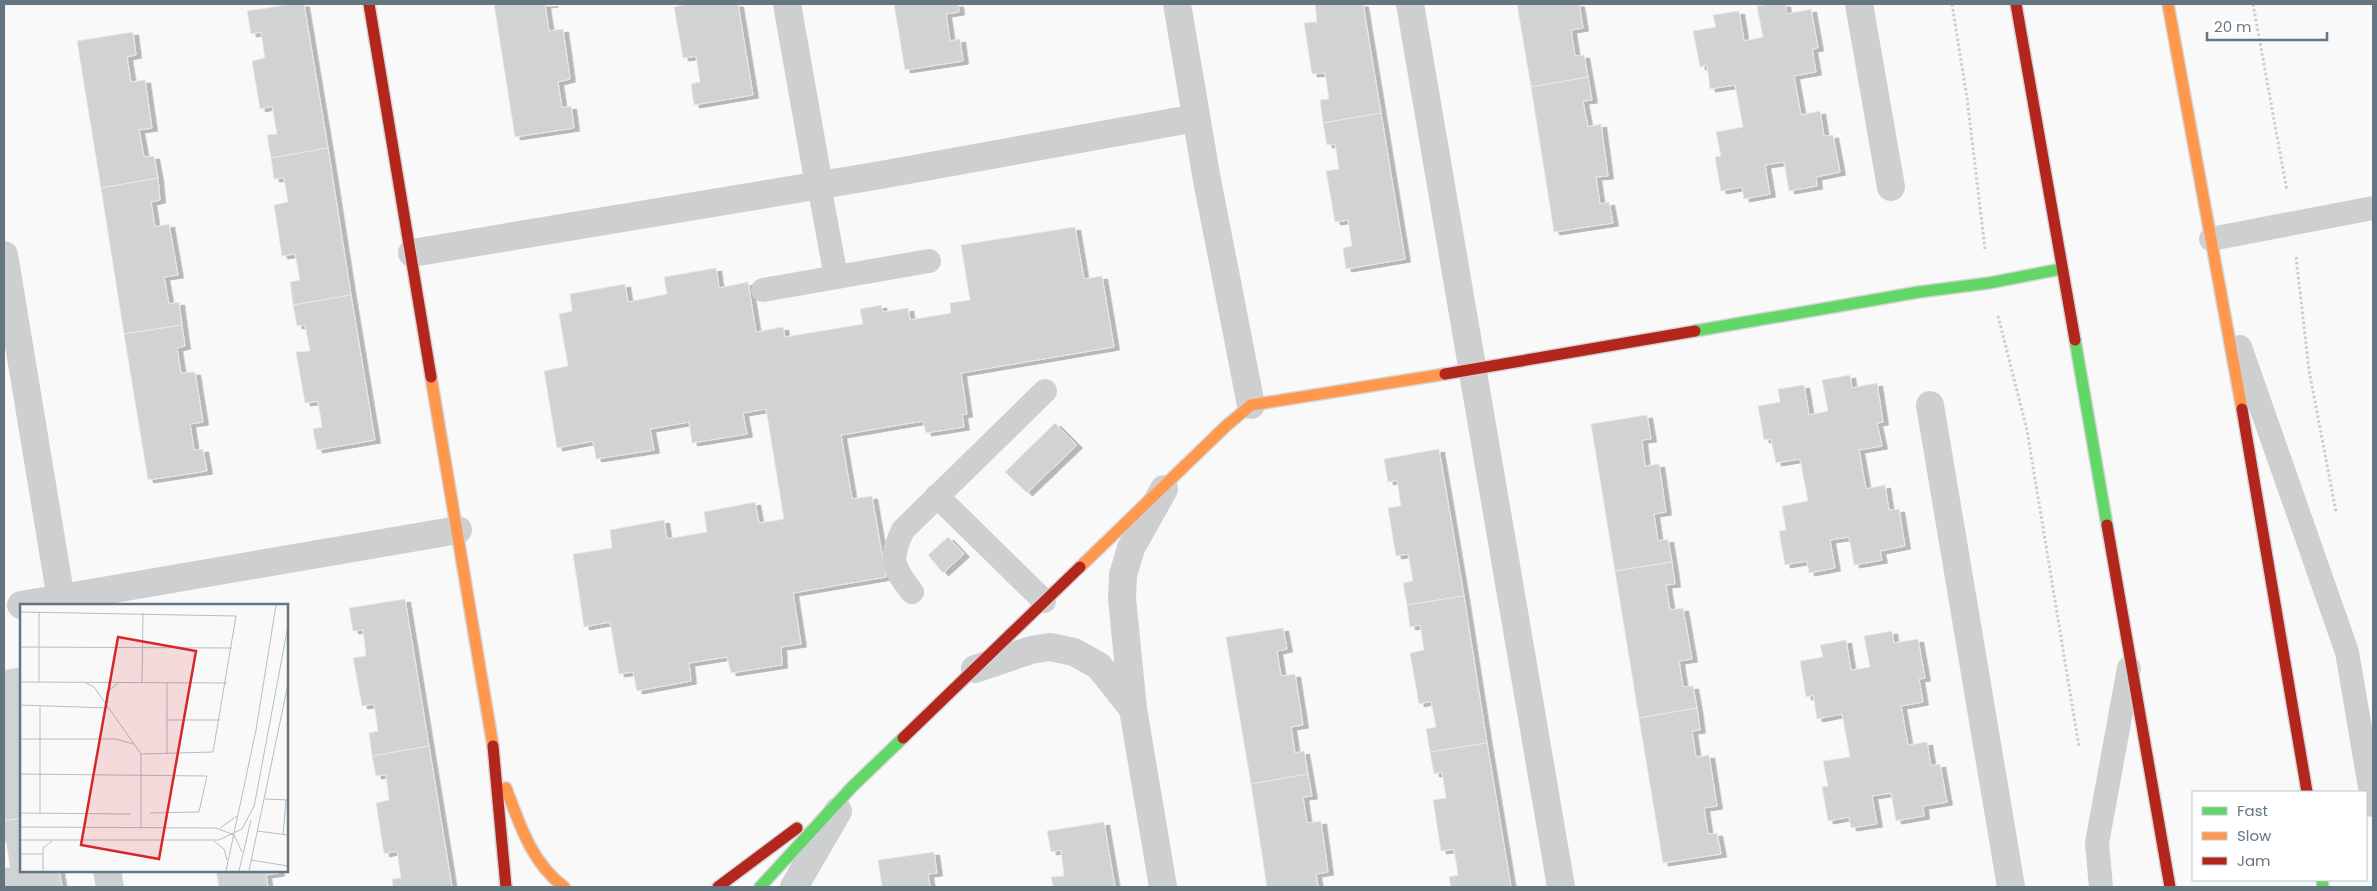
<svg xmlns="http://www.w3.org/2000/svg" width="2377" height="891" viewBox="0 0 2377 891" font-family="Poppins,sans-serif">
<defs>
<filter id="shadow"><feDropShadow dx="5.5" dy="3" stdDeviation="0" flood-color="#0004"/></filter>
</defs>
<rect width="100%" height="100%" fill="#f9f9f9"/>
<g fill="#d0d2d3" stroke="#e8e8e8" filter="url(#shadow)">
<polygon points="292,4 304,4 328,148 271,158 267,135 277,134 272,106 260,109 252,61 265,58 261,32 251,34 247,11"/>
<polygon points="494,4 553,4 545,5 549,31 563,29 570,79 558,82 562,108 571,106 574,128 515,137"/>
<polygon points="687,4 738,4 753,95 694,105 691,84 700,82 696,56 683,58 674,7"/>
<polygon points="894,4 958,4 959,12 946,14 950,41 960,39 963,61 905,70"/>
<polygon points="1315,4 1363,4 1381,113 1323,123 1320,100 1329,99 1325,73 1312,74 1304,23 1317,22"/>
<polygon points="1517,4 1579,4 1583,28 1571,30 1575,56 1584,55 1588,77 1531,87"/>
<polygon points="1770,4 1785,4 1787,14 1811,9 1818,48 1812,49 1816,72 1794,76 1801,115 1820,111 1824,136 1833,135 1840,172 1816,177 1817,186 1789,191 1784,162 1765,165 1770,194 1744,199 1742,187 1721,191 1715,157 1721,156 1716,132 1743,127 1735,85 1710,89 1707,65 1700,67 1693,31 1716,27 1713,15 1739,11 1744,41 1763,37 1757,6"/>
<polygon points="133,32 136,55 127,57 131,82 145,80 152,128 139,130 144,157 154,156 158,178 101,188 77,41"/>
<polygon points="1588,77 1592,100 1583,101 1588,127 1601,124 1608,176 1596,177 1600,204 1609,202 1613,223 1554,232 1531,87"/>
<polygon points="1381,113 1405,259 1346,269 1343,248 1352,246 1348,220 1335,222 1326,171 1339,169 1335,144 1327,145 1323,123"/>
<polygon points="328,148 351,295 293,305 290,282 300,280 295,254 282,256 274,205 288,202 284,178 274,179 271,158"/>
<polygon points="158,178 160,200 151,202 155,227 169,224 178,275 164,277 169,304 179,302 182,325 124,334 101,188"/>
<polygon points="1075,227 1084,279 1102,276 1114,347 961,373 967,414 962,415 964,427 926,433 923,421 841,435 852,499 872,496 886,577 793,593 801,644 781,647 782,665 731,673 727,657 689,663 691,681 637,691 633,672 619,674 610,622 584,627 573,554 612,548 610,530 664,520 667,539 707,532 704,512 755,502 759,523 784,519 766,409 743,413 747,434 692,443 689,422 650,429 654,450 596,459 593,441 557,448 544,371 568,366 559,314 572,311 570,294 625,284 628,302 667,294 664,277 716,268 719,288 748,282 756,332 783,327 785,337 863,324 860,309 881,305 883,312 908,308 910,320 951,313 950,303 970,300 961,245"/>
<polygon points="351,295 375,440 317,450 313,429 322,427 318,401 305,403 296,352 310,351 305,325 297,326 293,305"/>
<polygon points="182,325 185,346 177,348 181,373 195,372 203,422 190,424 194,450 203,449 207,471 148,480 124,334"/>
<polygon points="1850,375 1852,388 1877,383 1883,422 1877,423 1882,446 1859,450 1866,489 1885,485 1889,510 1899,509 1905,546 1880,551 1882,560 1854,565 1849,537 1830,540 1835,568 1809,573 1807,561 1785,565 1779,531 1786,530 1782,506 1808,501 1800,459 1776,463 1771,439 1764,440 1758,406 1780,402 1778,389 1804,385 1809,415 1828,411 1822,380"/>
<polygon points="1647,415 1651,439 1642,440 1645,466 1659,464 1666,512 1654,514 1658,541 1668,539 1672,562 1615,571 1591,424"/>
<polygon points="1055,423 1077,445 1027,493 1005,472"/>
<polygon points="1439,449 1464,596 1407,605 1403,583 1413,581 1408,554 1396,556 1388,508 1401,506 1397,480 1388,482 1384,459"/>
<polygon points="948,537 964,554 943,573 928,555"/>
<polygon points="1672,562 1675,584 1666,585 1670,610 1683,608 1692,659 1679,661 1683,687 1693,686 1697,708 1639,718 1615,571"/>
<polygon points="1464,596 1487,743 1430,752 1426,729 1436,727 1431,701 1419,704 1410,653 1424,650 1420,625 1410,627 1407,605"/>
<polygon points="405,599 429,746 372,756 369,733 378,731 374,704 362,706 353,658 366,656 363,630 353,631 349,608"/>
<polygon points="1283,628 1287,649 1277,651 1281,676 1295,674 1303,725 1291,727 1295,753 1304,751 1308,774 1251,784 1226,637"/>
<polygon points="1892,631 1894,643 1918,639 1925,678 1919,679 1923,702 1901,706 1908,745 1927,742 1931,766 1940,764 1947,802 1923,806 1924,816 1896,821 1891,793 1872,796 1877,824 1851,828 1849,817 1828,821 1822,787 1828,786 1823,761 1850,757 1842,714 1817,719 1813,695 1806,697 1800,661 1823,657 1820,645 1846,640 1851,670 1870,667 1864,636"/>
<polygon points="21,667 21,818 4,821 4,670"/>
<polygon points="1697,708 1700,730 1692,731 1696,757 1709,755 1717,806 1704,808 1708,834 1717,833 1721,854 1663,863 1639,718"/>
<polygon points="1487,743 1511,887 1451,887 1449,877 1458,875 1454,849 1441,851 1433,800 1446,798 1442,772 1434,774 1430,752"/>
<polygon points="429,746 452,887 393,887 392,879 401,878 397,851 384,854 376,803 389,800 386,775 376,776 372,756"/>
<polygon points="1308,774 1312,796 1303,797 1307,823 1321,821 1328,872 1316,874 1318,887 1267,887 1251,784"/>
<polygon points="21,818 21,870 59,870 62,887 4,887 4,868 10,867 6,842 4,843 4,821"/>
<polygon points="1104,822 1115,887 1053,887 1051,877 1064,876 1061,850 1051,852 1047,831"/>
<polygon points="934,852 937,873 928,874 930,887 882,887 878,860"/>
<polygon points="216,870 278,870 279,873 266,875 268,887 219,887"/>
</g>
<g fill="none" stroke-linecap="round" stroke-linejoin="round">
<defs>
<g id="fast">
<polyline points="1695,331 1919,292 1989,283 2061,269"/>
<polyline points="2075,340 2107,525"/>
<polyline points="2322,880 2323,887"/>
<polyline points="760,887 852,787 903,738"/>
</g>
<g id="slow">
<polyline points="2168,4 2242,409"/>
<polyline points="431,377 493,746"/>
<polyline points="1080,567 1226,426 1251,405 1445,374"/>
<path d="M 506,788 C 520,825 531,862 564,887"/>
</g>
<g id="jam">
<polyline points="369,4 431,377"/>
<polyline points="2016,4 2075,340"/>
<polyline points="1445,374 1695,331"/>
<polyline points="2242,409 2307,792"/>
<polyline points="2107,525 2170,887"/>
<polyline points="903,738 1080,567"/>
<polyline points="493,746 506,887"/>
<polyline points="718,887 797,828"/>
</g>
</defs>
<use href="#fast" stroke="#d5d6d7" stroke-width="14"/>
<use href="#slow" stroke="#d5d6d7" stroke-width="14"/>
<use href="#jam" stroke="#d5d6d7" stroke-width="14"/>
<g stroke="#cbcccd" stroke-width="3" stroke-dasharray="2.5 2.5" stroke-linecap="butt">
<polyline points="1952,4 1967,98 1985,249"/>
<polyline points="2253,4 2287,191"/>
<polyline points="2296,257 2309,370 2336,512"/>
<polyline points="1998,316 2027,430 2079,747"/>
</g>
<g stroke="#cecfd0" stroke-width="24">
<polyline points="819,185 836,277"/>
<polyline points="2211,239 2373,208"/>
<polyline points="763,290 929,261"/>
<polyline points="2240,347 2347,652 2373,805"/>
<polyline points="937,496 1044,601"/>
<path d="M 912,592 C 892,566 889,560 903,530 L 1045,391"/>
<polyline points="2101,887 2097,843 2129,668"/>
</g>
<g stroke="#cecfd0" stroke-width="28">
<polyline points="787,4 819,185"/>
<polyline points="1177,4 1207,180 1251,405"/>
<polyline points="1410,4 1561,887"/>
<polyline points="1859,4 1891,187"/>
<polyline points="412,253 875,176 1196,118"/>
<polyline points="4,255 62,605"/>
<polyline points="1930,405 2011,887"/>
<polyline points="21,605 458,530"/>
<polyline points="975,669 1031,650 1050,647 1074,652 1099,666 1133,709"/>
<polyline points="107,870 110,887"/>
<polyline points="794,887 838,811"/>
<polyline points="1163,887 1133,709 1122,599 1123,575 1131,548 1164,489"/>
</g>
<use href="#fast" stroke="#63d668" stroke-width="11"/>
<use href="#slow" stroke="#ff974d" stroke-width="11"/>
<use href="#jam" stroke="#b3261e" stroke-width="11"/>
</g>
<g transform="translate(20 604)">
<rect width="268" height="268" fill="#f9f9f9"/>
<path fill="none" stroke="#b5bdc3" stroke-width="1" d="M 0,8 L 216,12 L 193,148 L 121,150M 19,8 L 19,78M 0,43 L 212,44M 0,78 L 207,79M 66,79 L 74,83 L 121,150 L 121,223M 122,79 L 123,9M 88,98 L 86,89 L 98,79M 0,101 L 88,104M 147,116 L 200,116M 0,135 L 96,135 L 113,140M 147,150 L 147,79M 0,170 L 187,172 L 179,208 L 130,209M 245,195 L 268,196M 234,203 L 268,22M 0,209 L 111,210M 20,209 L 20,101M 0,223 L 196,224 L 214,231 L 222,248M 200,224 L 217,212M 237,227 L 268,231M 263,231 L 266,196M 0,236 L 199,236 L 222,225 L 234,202M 194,237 L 204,245 L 207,256M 0,250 L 23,250M 231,256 L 268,262M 23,267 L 23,244 L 32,237M 206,267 L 236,126 L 256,1M 219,267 L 231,216M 229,267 L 268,80"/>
<path fill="#d62828" fill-opacity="0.15" stroke="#d62828" stroke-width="2.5" d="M 98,33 L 176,47 L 139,255 L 61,241 Z"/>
<rect width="268" height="268" fill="none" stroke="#657683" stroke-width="2.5"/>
</g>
<rect width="2377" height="891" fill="none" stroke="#657683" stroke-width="10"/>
<rect x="2192" y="791" width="175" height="90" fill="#ffffff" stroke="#c1c8cd"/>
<rect x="2202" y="807" width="25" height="8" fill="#63d668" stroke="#c1c8cd"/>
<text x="2237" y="816" font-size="15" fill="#657683">Fast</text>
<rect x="2202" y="832" width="25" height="8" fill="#ff974d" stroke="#c1c8cd"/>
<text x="2237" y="841" font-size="15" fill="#657683">Slow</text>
<rect x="2202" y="857" width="25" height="8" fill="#b3261e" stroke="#c1c8cd"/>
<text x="2237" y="866" font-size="15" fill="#657683">Jam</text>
<path d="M2207 32v8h120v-8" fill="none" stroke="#657683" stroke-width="2.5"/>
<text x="2214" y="32" font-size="15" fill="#657683" stroke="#ffffff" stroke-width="4" paint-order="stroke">20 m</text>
</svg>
